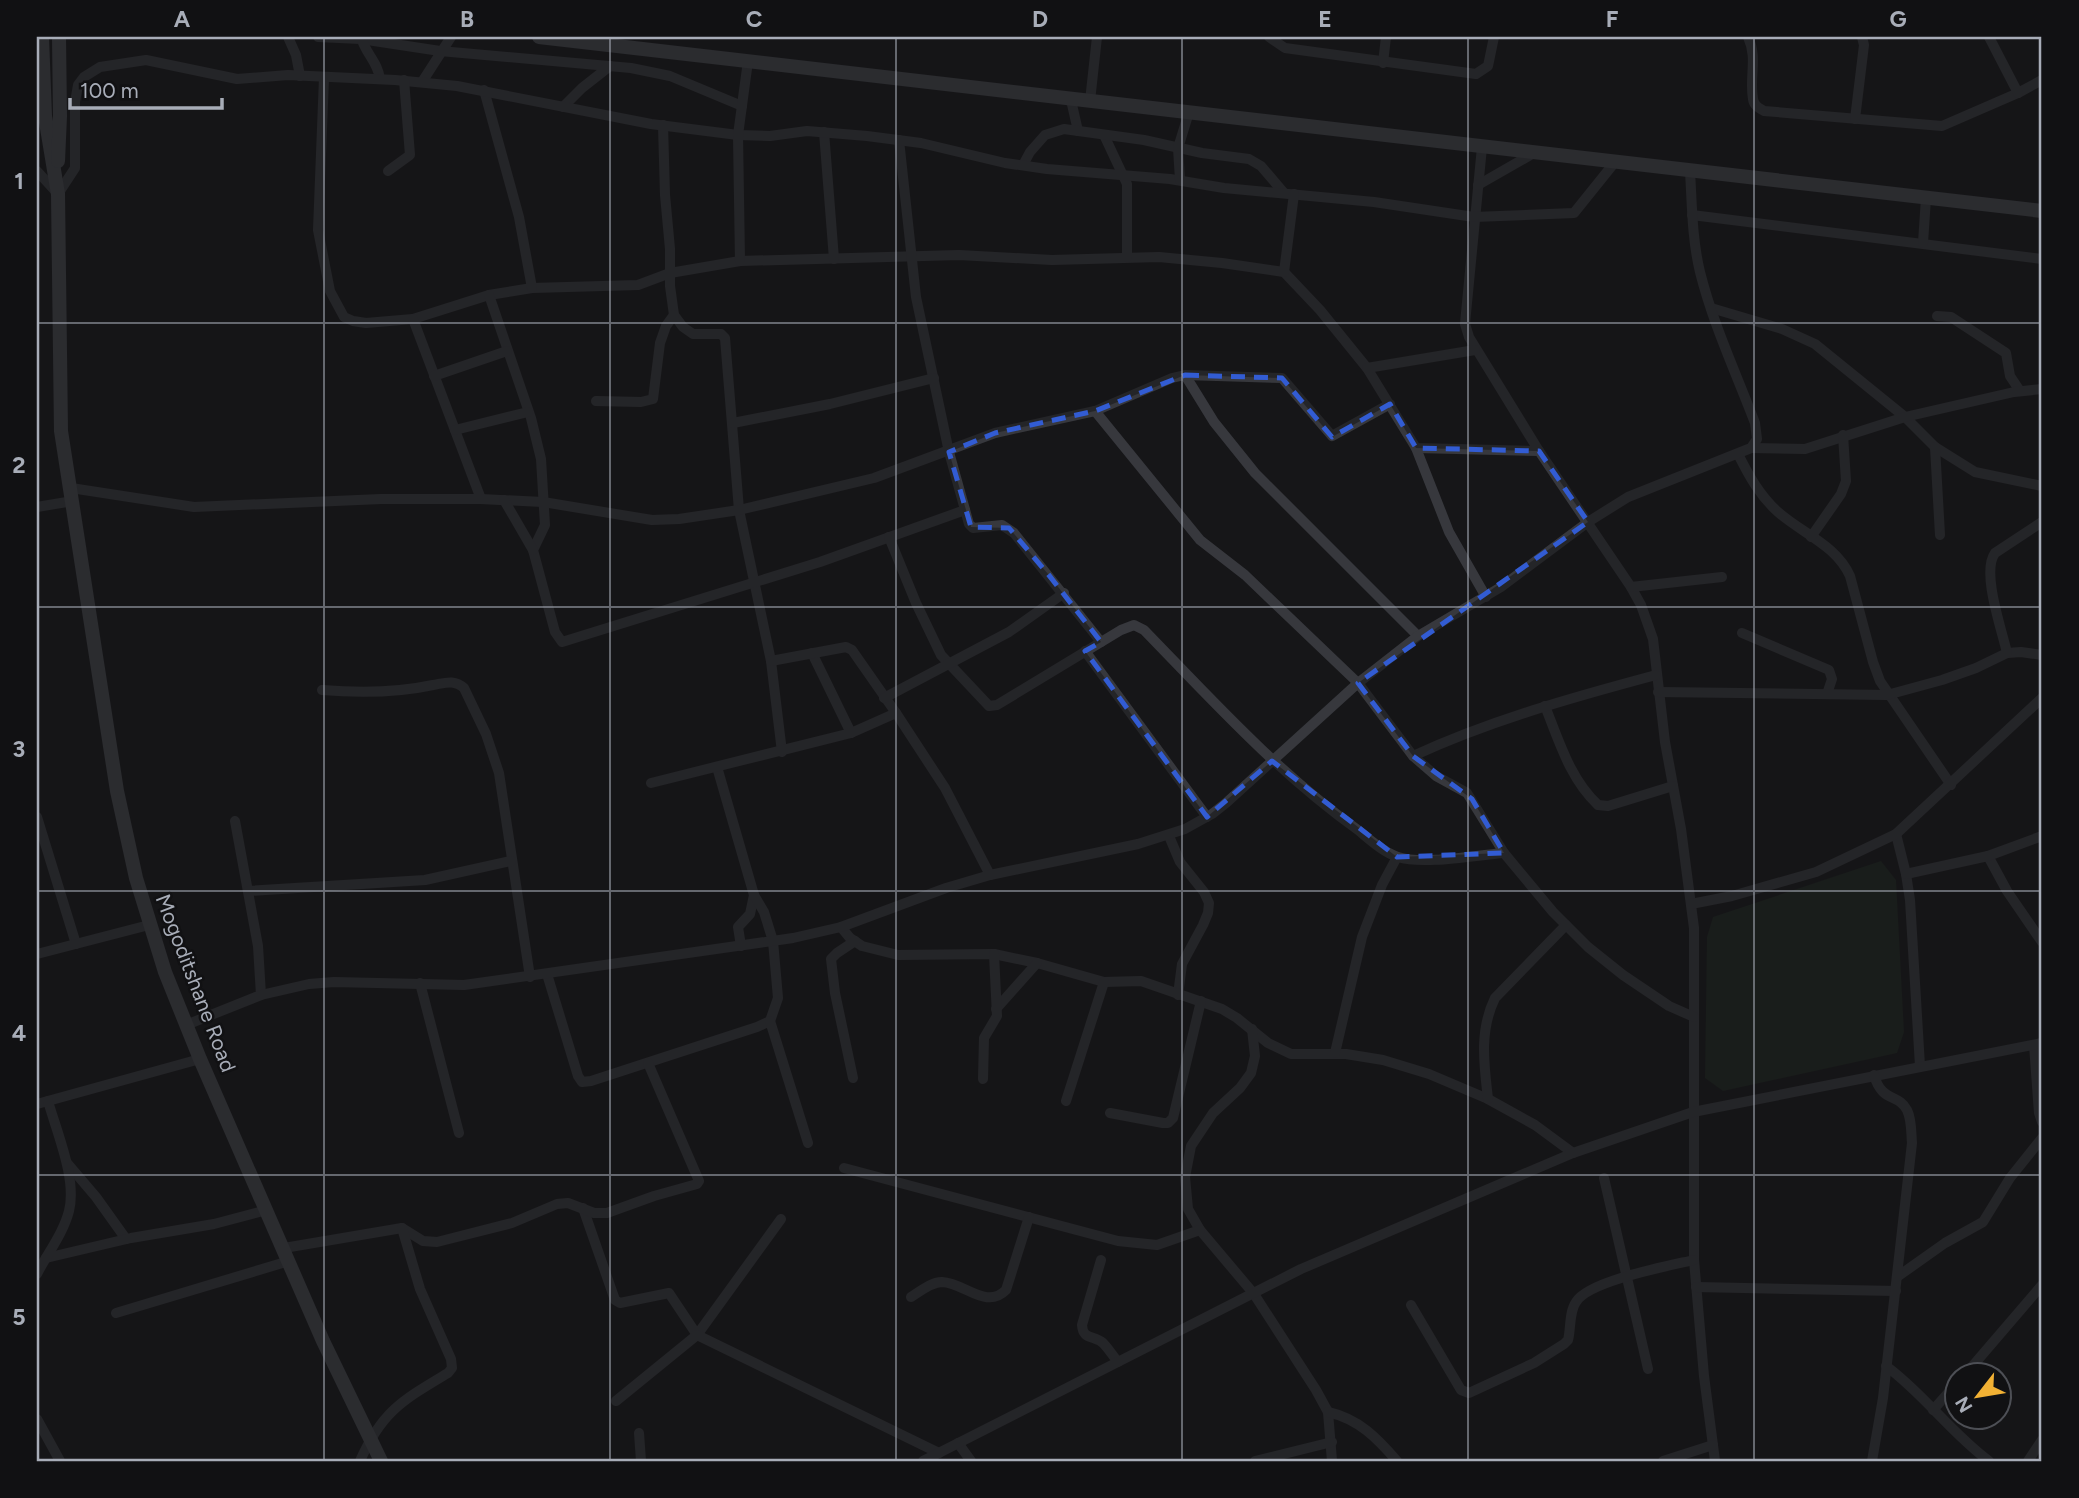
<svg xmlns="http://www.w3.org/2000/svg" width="2079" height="1498" viewBox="0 0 2079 1498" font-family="Figtree,sans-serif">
<rect width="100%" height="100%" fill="#161618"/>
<polygon fill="#1e261f" points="1881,861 1896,880 1904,1032 1897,1053 1723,1091 1705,1078 1707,937 1713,917"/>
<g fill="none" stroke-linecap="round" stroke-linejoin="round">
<g stroke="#37383d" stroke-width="10">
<polyline points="288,37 296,55 300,76"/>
<polyline points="318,37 361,39 440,51 631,68 670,76 742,106"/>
<path d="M 361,37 C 365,53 378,62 380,79"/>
<polyline points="1269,37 1285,48 1476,74 1488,66 1494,37"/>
<path d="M 1748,37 C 1758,58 1749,77 1753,99 C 1754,106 1759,108 1764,111 L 1942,126 L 2018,93 L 2042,80"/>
<polyline points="1989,37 2018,93"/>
<polyline points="1383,63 1386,37"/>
<polyline points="324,78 318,230 330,291 344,317 353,321 366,323 413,319 489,295 532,288 638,285 670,273 740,261 959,255 1052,260 1159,257 1222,263 1284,272 1320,310 1367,368 1416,448 1539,451"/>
<polyline points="422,82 451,37"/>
<polyline points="484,90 519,217 532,288"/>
<polyline points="1071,100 1078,131"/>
<polyline points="1090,101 1097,37"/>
<polyline points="563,107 582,88 610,66"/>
<polyline points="1855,119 1864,45 1862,37"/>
<polyline points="663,125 665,195 670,249 670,286 674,315 683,327 693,334 721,334 725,338 739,510 771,661 782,752"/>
<polyline points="824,132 834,259"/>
<polyline points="1104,135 1127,184 1127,257"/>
<polyline points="899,140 916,297 949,452 969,524 973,528 1002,525 1014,533 1101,642"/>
<polyline points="1482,147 1466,313 1465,324 1469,337 1539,451 1631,587 1641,605 1653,639 1665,742 1681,829 1694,928 1694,1260 1704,1376 1715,1461"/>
<polyline points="1023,165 1030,152 1045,135 1064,129 1144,140 1202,153 1249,159 1261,166 1284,193"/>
<polyline points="37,171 58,194 75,168 75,102 78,85 84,77 100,67 146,60 237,79 288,75 395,80 457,86 651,124 738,135 770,136 807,131 867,136 921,143 1005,163 1047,169 1170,179 1224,188 1374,202 1474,217 1574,213 1615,162"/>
<polyline points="388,171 410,155 404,80"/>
<polyline points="1180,180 1178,148 1189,112"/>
<polyline points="1478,185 1534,153"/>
<polyline points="1692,215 2042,259"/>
<polyline points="1923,243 1926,198"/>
<polyline points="740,261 738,135 748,61"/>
<polyline points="1284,272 1294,194"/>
<polyline points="489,295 531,418 541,459 545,525 533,550 555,632 562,642 820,562 965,510"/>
<polyline points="1711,308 1782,329 1815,344 1905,417 1935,447 1975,472 2042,486"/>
<polyline points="1937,316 1951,317 2006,353 2010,376 2020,391"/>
<polyline points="413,319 481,499"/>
<polyline points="1367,368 1475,350"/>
<polyline points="1185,375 1214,422 1255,473 1418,636"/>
<polyline points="434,376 507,351"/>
<polyline points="596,401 641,402 653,399 660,343 666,326 674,315"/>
<polyline points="1095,411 1200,540 1245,575 1358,683 1413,756 1436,776 1467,793 1504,853 1553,912 1588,947 1623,975 1669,1006 1694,1017"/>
<polyline points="733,423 830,404 934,378"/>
<polyline points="455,430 528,412"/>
<polyline points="1935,447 1940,535"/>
<polyline points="1416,448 1449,532 1486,597"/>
<polyline points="1751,448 1805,449 1905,417 2014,392 2042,389"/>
<path d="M 1738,454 C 1749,476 1760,496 1778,512 C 1803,534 1836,545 1850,576 L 1873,662 L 1880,681 L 1951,785"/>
<polyline points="71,488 194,507 381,499 481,499 543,502 652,520 679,519 739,510 874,478 995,433 1095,411 1172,378 1185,375 1282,378 1332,436 1390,404"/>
<polyline points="504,500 533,550"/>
<polyline points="37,507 73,501"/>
<path d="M 889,537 L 916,603 L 941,655 L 989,706 L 997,705 L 1121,630 L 1134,625 L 1144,630 C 1212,700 1278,773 1358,830 C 1369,839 1384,853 1398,857 C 1424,865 1476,855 1504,853"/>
<polyline points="1811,537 1841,494 1846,481 1843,435"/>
<polyline points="1631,587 1722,577"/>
<polyline points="1742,633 1829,670 1832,679 1827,694"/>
<polyline points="1085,651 1207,817"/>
<polyline points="812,653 851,733"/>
<polyline points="2007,653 2021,652 2042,655"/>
<polyline points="771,661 846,647 852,650 896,713"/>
<path d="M 322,690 C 359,693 396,693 433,685 C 445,683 454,679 464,688 L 486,734 L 499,773 L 530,977"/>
<path d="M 1658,692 L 1887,695 L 1942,680 L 1976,668 L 2007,653 C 2002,630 1981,572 1995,553 L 2042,522"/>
<polyline points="884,698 1009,632 1064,593"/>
<path d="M 1545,706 C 1559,741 1570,779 1598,805 L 1608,806 L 1673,786"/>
<path d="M 1413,756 C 1491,720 1574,697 1656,675"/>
<polyline points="717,767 754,895 750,914 738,927 741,946"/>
<polyline points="651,783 851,733 896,713 945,788 990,875"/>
<polyline points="37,817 76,944"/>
<polyline points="235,821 258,946 261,995"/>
<polyline points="1896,834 1906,874 1910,900 1920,1066"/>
<polyline points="1169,836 1180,862 1204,892 1209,903 1208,913 1203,925 1182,964 1178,995"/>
<polyline points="1988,856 2007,891 2042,942"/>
<polyline points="1906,874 1988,856 2042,836"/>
<polyline points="248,891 425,880 511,861"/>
<polyline points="1691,904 1732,896 1816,872 1896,834 2042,698"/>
<polyline points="841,927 850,938 862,946 898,955 994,954 1037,963 1104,982 1141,981 1222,1009 1237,1018 1268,1043 1291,1054 1346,1054 1383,1060 1429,1074 1488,1099 1535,1125 1573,1153"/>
<polyline points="37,954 149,925"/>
<polyline points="547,974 578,1076 582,1082 591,1081 757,1027 770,1021 778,998 773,941 764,912 754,895"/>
<polyline points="420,983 459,1133"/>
<polyline points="996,1009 1037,963"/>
<polyline points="770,1021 808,1143"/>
<path d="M 186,1025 L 261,995 L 309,984 L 334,982 L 464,985 L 793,938 L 841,927 L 946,888 L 990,875 L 1138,844 L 1185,829 L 1212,814 L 1226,803 L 1358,683 L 1418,636 L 1501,587 L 1588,522 L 1628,497 L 1751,448 L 1757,439 L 1755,423 C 1736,373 1713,324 1700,272 C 1692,239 1692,204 1690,171"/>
<polyline points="1252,1029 1255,1056 1251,1073 1240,1088 1213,1113 1191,1146 1185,1177 1188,1209 1200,1230 1254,1294 1316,1390 1328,1412 1332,1461"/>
<polyline points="2034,1045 2039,1113 2042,1122"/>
<polyline points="1335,1053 1362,937 1382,885 1397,857"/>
<polyline points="853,1078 835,993 831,959 837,953 855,941"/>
<polyline points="983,1079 984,1038 997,1016 994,954"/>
<path d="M 1488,1099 C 1484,1064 1479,1031 1495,998 L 1566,925"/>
<polyline points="1066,1101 1104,982"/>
<polyline points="37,1104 200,1059"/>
<polyline points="1110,1113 1163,1123 1168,1123 1173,1118 1201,1001"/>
<polyline points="67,1163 96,1197 126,1239"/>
<polyline points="844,1168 1118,1241 1157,1245 1200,1230"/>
<polyline points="1604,1178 1648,1369"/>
<polyline points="583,1208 615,1300 620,1303 669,1293 697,1335 781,1219"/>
<polyline points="284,1248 402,1228 423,1241 437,1242 512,1223 557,1204 568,1203 594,1213 607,1213 654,1196 697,1184 699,1181 648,1063"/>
<polyline points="46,1258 131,1238 214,1224 267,1210"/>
<path d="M 1101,1260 L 1082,1325 C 1083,1340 1093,1335 1103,1343 C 1108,1348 1113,1356 1118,1362"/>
<path d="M 37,1274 C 47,1254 63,1234 69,1211 C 77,1179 57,1133 48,1101"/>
<polyline points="1897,1277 1945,1243 1983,1222 2010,1178 2042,1138"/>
<polyline points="1696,1287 1896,1291"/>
<path d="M 911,1297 C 919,1292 931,1282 942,1282 C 965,1283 986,1310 1006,1290 L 1029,1217"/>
<path d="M 1411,1305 L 1461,1390 L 1469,1393 L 1534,1363 L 1564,1344 L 1568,1340 C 1571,1329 1569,1312 1576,1302 C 1588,1281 1668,1266 1694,1260"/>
<polyline points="116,1313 289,1261"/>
<path d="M 1886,1366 C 1924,1394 1951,1433 1989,1461"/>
<polyline points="1964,1376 2042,1285"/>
<polyline points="616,1401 697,1335 939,1453"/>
<polyline points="1933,1410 1956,1384"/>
<path d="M 1328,1412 C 1359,1419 1377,1438 1397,1461"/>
<polyline points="37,1419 60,1461"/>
<polyline points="639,1433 641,1461"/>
<polyline points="958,1443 971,1461"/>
<path d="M 360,1461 C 382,1411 403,1400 448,1373 L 452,1368 L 451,1359 L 420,1289 L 402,1228"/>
<polyline points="923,1461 1301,1269 1573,1153 1693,1112 2042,1043"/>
<polyline points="1255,1461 1332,1442"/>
<polyline points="1663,1461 1713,1445"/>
<path d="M 1872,1461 L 1883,1398 L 1912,1143 C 1911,1133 1912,1120 1907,1110 C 1898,1093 1882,1103 1874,1075"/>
<polyline points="2028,1461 2042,1440"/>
</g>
<g stroke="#45474d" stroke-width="14">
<polyline points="42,37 45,116 58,194 61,431 117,791 136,878 165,972 200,1059 323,1341 381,1461"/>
<polyline points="539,37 2042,211"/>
<polyline points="58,161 60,116 59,37"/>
</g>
</g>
<path d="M0 0H2079V1498H0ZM 1185,375 L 1282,378 L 1332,437 L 1390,404 L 1416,448 L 1539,451 L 1588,522 L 1358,683 L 1413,756 L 1472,799 L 1504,853 L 1397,857 L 1272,761 L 1207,817 L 1085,651 L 1101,642 L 1048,574 L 1009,528 L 971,527 L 949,452 L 995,433 L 1095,411 Z" fill="#161618" fill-opacity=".55" fill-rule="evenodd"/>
<path fill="none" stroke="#325cd3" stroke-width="5" stroke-dasharray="14 9" stroke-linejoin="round" d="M 1185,375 L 1282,378 L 1332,437 L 1390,404 L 1416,448 L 1539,451 L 1588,522 L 1358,683 L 1413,756 L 1472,799 L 1504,853 L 1397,857 L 1272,761 L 1207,817 L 1085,651 L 1101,642 L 1048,574 L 1009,528 L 971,527 L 949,452 L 995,433 L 1095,411 Z"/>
<path fill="none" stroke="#a8adb8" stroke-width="2" stroke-opacity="0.55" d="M 324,37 L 324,1461M 610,37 L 610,1461M 896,37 L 896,1461M 1182,37 L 1182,1461M 1468,37 L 1468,1461M 1754,37 L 1754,1461M 37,323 L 2042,323M 37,607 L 2042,607M 37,891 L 2042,891M 37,1175 L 2042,1175"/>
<g text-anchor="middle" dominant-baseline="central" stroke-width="5" stroke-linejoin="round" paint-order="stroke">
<g font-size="21" fill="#a8adb8" stroke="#111113">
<text transform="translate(196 983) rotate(69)">Mogoditshane Road</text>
</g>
</g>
<rect width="2079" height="1498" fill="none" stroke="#111113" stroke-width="77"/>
<g transform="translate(1978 1396) rotate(239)"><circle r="33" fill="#111113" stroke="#4d4f55" stroke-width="2"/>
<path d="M0-5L12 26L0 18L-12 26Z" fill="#f2b134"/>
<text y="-10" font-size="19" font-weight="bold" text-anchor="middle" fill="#a8adb8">N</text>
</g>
<path d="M70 98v10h152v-10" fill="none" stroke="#a8adb8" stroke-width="3.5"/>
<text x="80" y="98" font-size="21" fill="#a8adb8" stroke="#111113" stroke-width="5" paint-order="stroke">100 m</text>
<rect x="38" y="38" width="2002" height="1422" fill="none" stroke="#a8adb8" stroke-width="2.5"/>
<g font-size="23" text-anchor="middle" font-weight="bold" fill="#a8adb8">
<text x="182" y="27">A</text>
<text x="467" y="27">B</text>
<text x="754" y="27">C</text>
<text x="1040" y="27">D</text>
<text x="1325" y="27">E</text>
<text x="1612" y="27">F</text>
<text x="1898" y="27">G</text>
<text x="19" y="189">1</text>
<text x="19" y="473">2</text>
<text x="19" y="757">3</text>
<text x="19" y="1041">4</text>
<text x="19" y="1325">5</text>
</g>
</svg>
